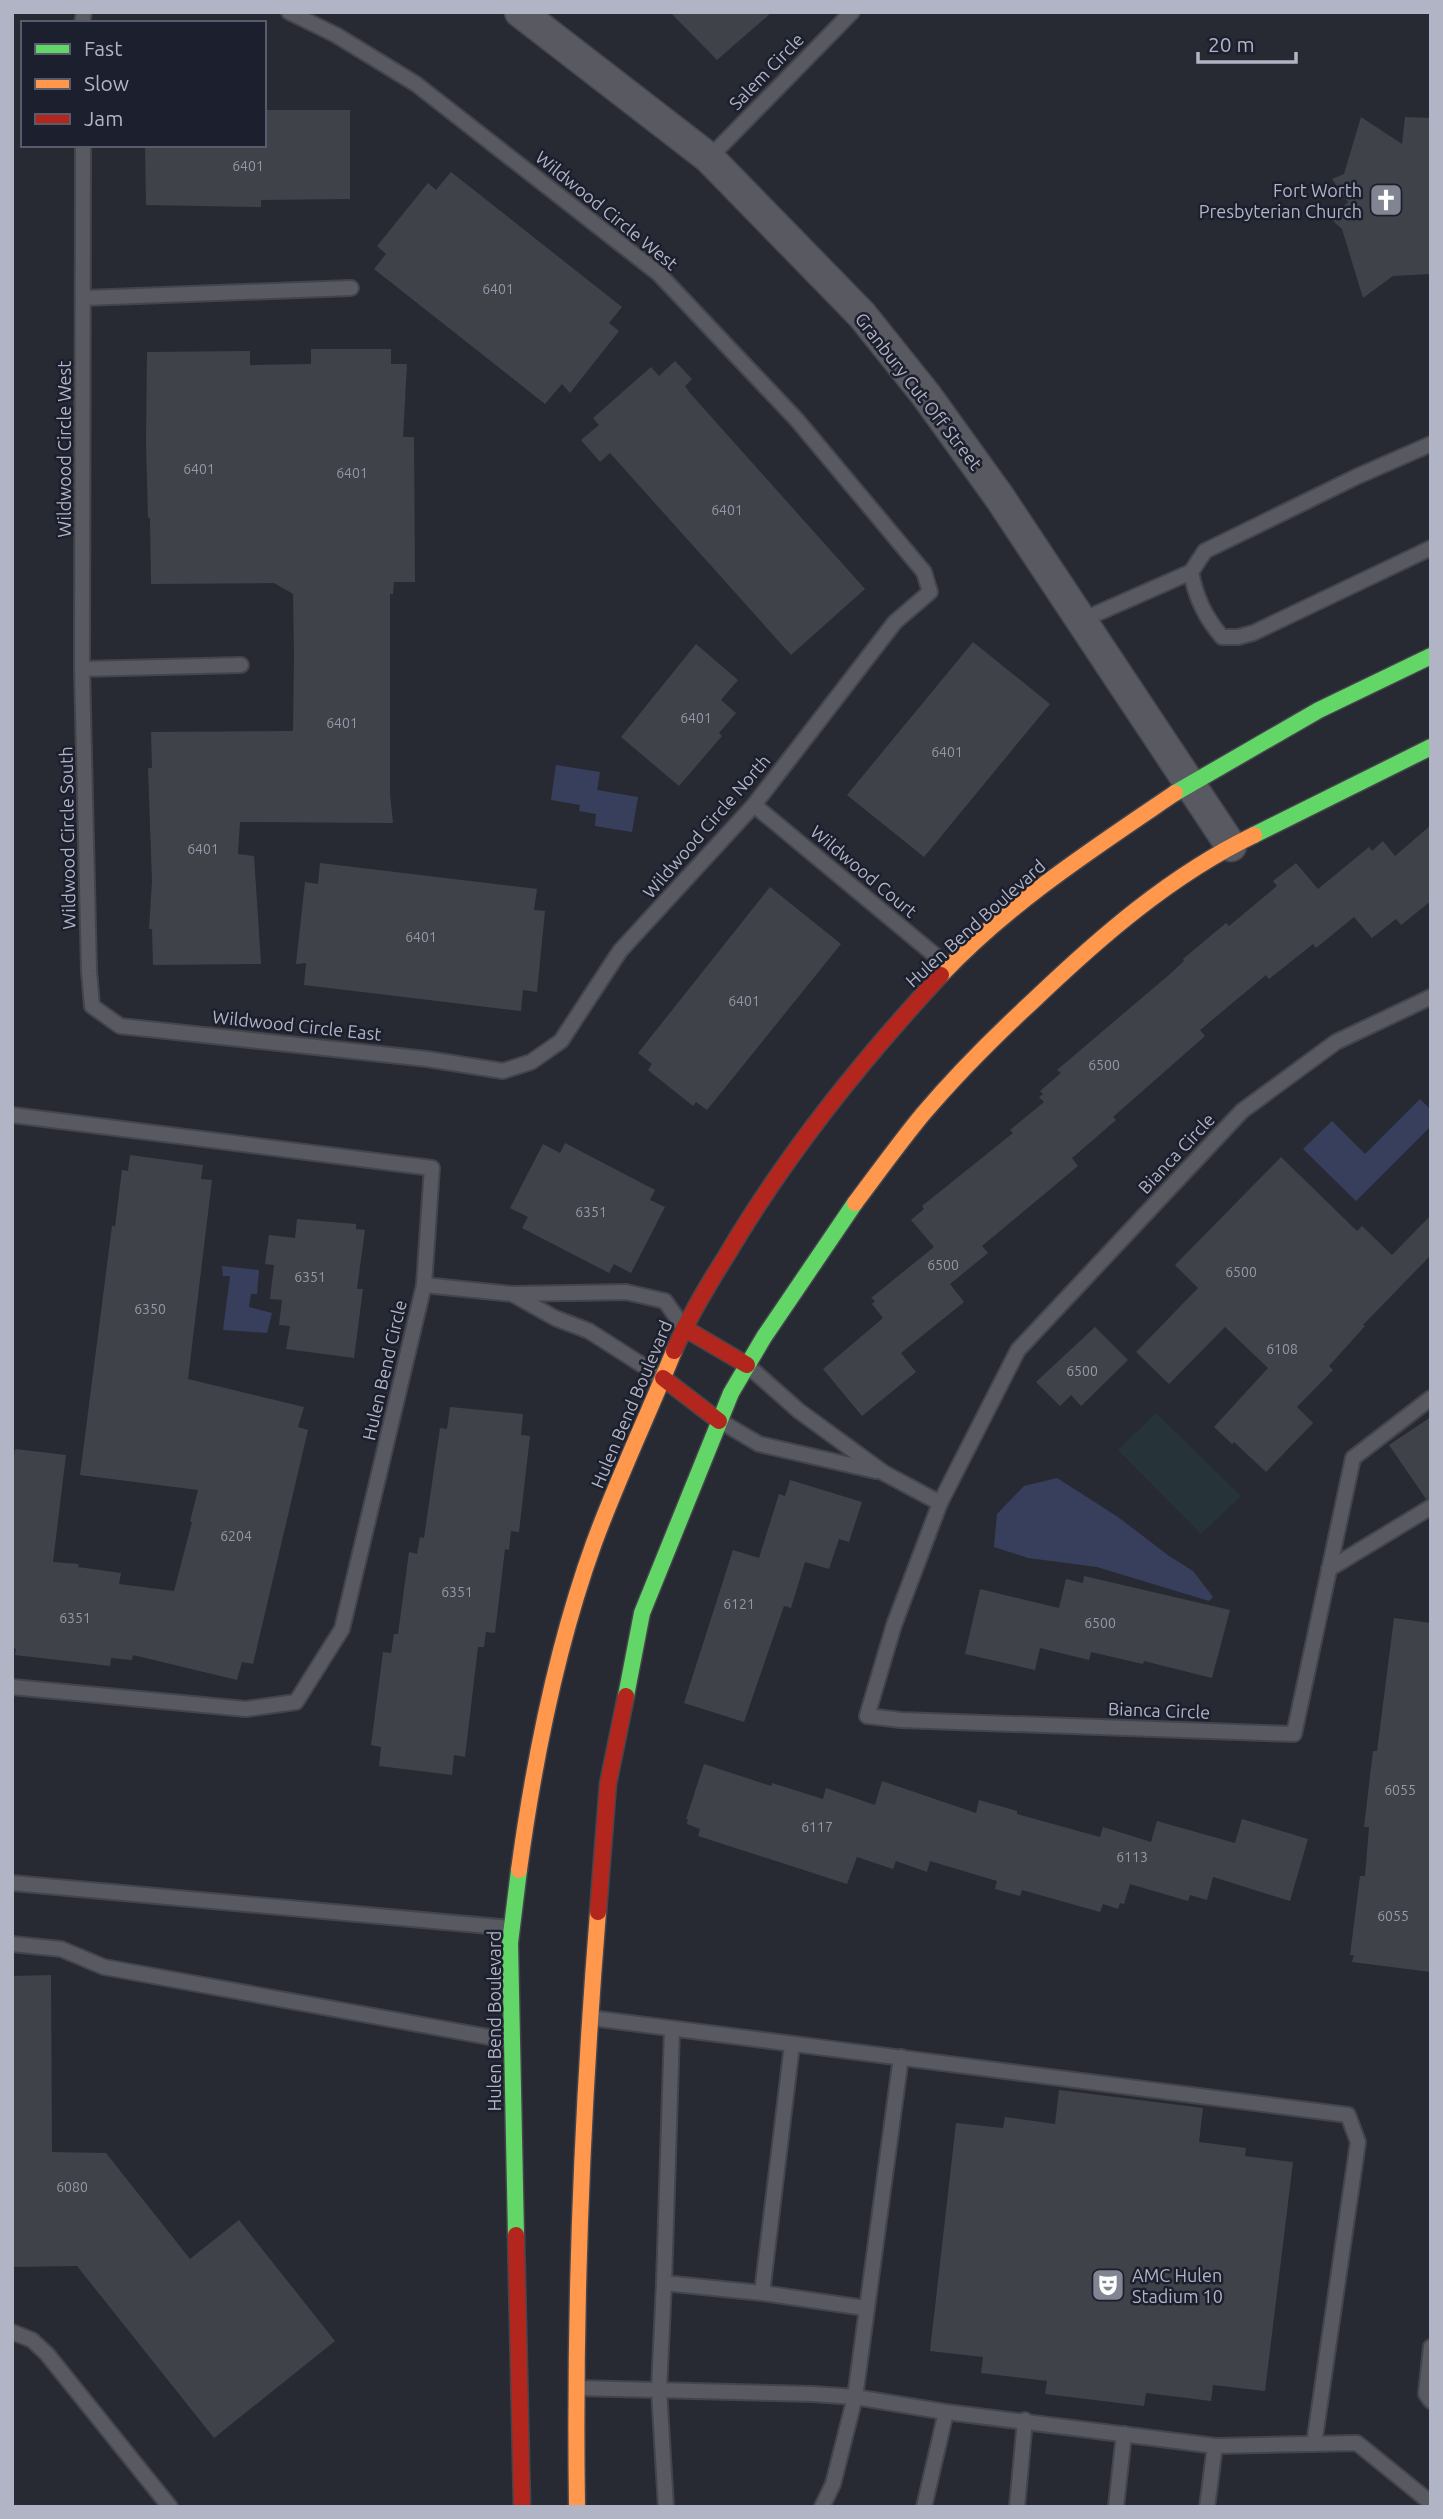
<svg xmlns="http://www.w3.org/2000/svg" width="1443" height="2519" viewBox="0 0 1443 2519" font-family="Ubuntu,sans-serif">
<rect width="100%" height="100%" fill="#282a33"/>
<polygon fill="#263339" points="1156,1413 1241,1496 1201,1534 1118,1450"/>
<g fill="#383f5c">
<polygon points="556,765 600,772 597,790 638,797 632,832 595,826 596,814 579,811 580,805 551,800"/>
<polygon points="1420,1099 1431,1110 1431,1126 1356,1201 1303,1149 1332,1121 1365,1154"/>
<polygon points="222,1266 259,1270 257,1294 251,1294 249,1307 272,1313 267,1333 223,1330 230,1276 223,1276"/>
<polygon points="1057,1478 1118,1517 1169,1556 1193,1571 1213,1597 1209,1601 1097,1567 1028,1558 994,1547 997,1514 1024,1486"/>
</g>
<g fill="#40424a">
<polygon points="670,12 772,12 717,60"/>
<polygon points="264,110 350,110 350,199 261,200 261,207 146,205 145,145 264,145"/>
<polygon points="1361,117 1402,144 1405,117 1431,118 1431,274 1393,276 1363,298 1342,229 1331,219 1348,202 1332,179 1344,174"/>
<polygon points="451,172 622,307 609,323 619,331 570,393 562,384 545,404 374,269 386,254 377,246 428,183 436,190"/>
<polygon points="311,349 391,349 391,364 407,364 403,437 414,437 415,582 394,582 393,594 390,594 390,794 393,823 240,822 238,854 254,856 261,964 153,965 152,929 149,929 152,881 148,768 152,768 151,732 293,731 294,655 293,594 274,583 151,584 150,518 148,518 146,441 147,352 250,351 250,365 311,364"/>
<polygon points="675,361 692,379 685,386 689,392 865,589 791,655 610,453 600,462 581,440 599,425 593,418 651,367 659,376"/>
<polygon points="973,642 1050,704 924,857 847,795"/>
<polygon points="696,644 738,680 721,700 736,713 719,733 722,736 679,786 621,737"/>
<polygon points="1431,825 1431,901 1401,925 1396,919 1372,938 1354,917 1316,948 1313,944 1269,979 1266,975 1200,1030 1205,1036 1113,1117 1116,1120 1072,1158 1078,1166 982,1246 988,1253 950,1284 964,1302 901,1353 916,1372 862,1416 823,1369 883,1318 872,1304 875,1301 871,1298 934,1247 911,1220 924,1209 922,1206 1013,1133 1010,1130 1044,1102 1039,1097 1043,1094 1040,1091 1061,1073 1057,1070 1170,974 1184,961 1183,959 1226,923 1229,926 1277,886 1273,881 1296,863 1318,889 1369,847 1372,851 1383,841 1395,856"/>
<polygon points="320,863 537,889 534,910 545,911 537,992 523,990 521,1011 304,985 306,963 296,964 305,882 318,884"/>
<polygon points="770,887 841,944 707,1110 696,1102 693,1106 648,1070 652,1064 638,1053"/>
<polygon points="565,1143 655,1190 650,1200 665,1207 631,1273 614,1264 609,1273 522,1228 528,1217 510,1208 543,1144 560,1153"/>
<polygon points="130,1155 203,1165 201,1179 212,1180 188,1379 304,1407 298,1427 308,1430 253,1664 242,1662 237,1680 133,1655 132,1660 111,1658 110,1666 15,1655 16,1649 12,1648 12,1470 15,1449 66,1455 53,1562 79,1564 78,1567 121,1573 119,1584 174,1591 192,1522 190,1522 198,1490 80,1475 112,1226 115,1226 122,1170 128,1171"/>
<polygon points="1281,1157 1357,1231 1362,1226 1392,1255 1431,1215 1431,1255 1363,1325 1365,1326 1329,1366 1333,1370 1297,1407 1313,1423 1266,1472 1234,1442 1232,1444 1214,1427 1268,1368 1225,1327 1169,1384 1136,1352 1198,1288 1175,1265"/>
<polygon points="297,1219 356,1224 356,1229 365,1230 357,1289 363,1289 354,1358 286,1349 290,1326 279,1325 282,1300 270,1299 274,1265 265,1264 269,1235 295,1238"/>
<polygon points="1095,1327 1128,1360 1081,1406 1071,1395 1060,1406 1036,1382"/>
<polygon points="450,1407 523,1414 521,1435 530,1436 519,1532 511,1531 509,1550 505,1549 495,1633 486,1632 484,1647 478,1647 465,1757 454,1755 452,1775 379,1766 381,1747 371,1745 383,1652 391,1653 394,1634 398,1634 409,1552 417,1554 420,1537 424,1538 440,1428 447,1429"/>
<polygon points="1431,1417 1431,1497 1426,1499 1389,1445"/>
<polygon points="790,1480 862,1502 849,1542 839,1539 829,1569 805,1562 791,1608 784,1606 744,1722 684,1703 733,1550 759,1558 779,1494 785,1496"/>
<polygon points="1084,1576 1230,1610 1212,1678 1144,1661 1143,1664 1091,1652 1089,1660 1040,1648 1035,1670 965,1654 980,1589 1059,1608 1066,1579 1083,1583"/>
<polygon points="1394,1618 1431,1623 1431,1972 1352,1962 1354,1955 1350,1955 1360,1876 1365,1876 1369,1827 1364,1827 1373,1751 1377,1751"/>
<polygon points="704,1764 771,1786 772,1783 823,1799 826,1788 875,1805 882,1781 976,1813 979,1800 1017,1811 1017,1814 1100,1837 1103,1827 1151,1842 1157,1821 1235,1843 1242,1819 1308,1839 1290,1901 1213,1877 1207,1900 1190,1895 1188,1901 1130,1884 1124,1904 1120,1903 1118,1909 1103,1904 1100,1912 1022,1890 1020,1896 995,1889 997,1881 930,1861 927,1872 896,1861 893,1869 857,1857 847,1884 698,1836 700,1829 687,1824 688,1819 686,1819"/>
<polygon points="51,1975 52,2152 106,2153 190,2259 239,2220 335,2341 214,2438 77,2266 12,2267 12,1976"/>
<polygon points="1059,2090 1203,2108 1199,2142 1246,2148 1245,2156 1293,2162 1265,2391 1213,2385 1211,2401 1146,2393 1144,2406 1045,2394 1047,2381 981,2373 983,2357 930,2351 956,2123 1003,2128 1005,2117 1055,2124"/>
</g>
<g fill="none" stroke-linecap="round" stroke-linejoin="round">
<defs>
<g id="lane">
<polyline points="82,23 84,12"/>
<polyline points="83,145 82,669 89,971 92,1006 120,1026 427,1059 503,1071 531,1062 561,1041 620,951 754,805 895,622 930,592 924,572 797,420 659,274 416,84 336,35 289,12"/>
<polyline points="709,158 852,12"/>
<polyline points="84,298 351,288"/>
<path d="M 1431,444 L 1358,476 L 1205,551 L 1191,572 C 1196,598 1205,617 1222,637 L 1238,637 L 1253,633 L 1431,548"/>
<polyline points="1082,620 1191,572"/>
<polyline points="82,669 241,665"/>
<polyline points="754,805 948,966"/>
<polyline points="1431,997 1336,1042 1242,1111 1018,1350 940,1503 894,1625 867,1716 901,1720 1294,1734 1353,1458 1431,1398"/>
<polyline points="12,1115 432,1168 424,1285 342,1629 296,1702 246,1709 12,1687"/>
<polyline points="424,1285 513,1294 626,1292 665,1301 682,1325"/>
<polyline points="514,1295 555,1318 589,1331 661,1377"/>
<polyline points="748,1366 799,1411 884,1473 940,1503"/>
<polyline points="720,1421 759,1444 876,1471"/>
<polyline points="1329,1569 1431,1507"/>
<polyline points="12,1883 511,1928"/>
<polyline points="12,1944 61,1949 104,1967 511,2041"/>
<polyline points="591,2018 1348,2115 1358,2142 1314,2444"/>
<polyline points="664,2283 672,2029"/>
<polyline points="762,2293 792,2045"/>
<polyline points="12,2332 32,2340 47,2354 170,2507"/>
<polyline points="1431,2347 1426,2394 1431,2401"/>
<polyline points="577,2388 813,2394 855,2397 946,2412 1216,2446"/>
<polyline points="666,2507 659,2390 664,2283 762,2293 865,2308"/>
<polyline points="822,2507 833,2484 855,2397 901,2057"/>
<polyline points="924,2507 946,2412"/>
<polyline points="1017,2507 1025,2420"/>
<polyline points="1116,2507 1124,2434"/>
<polyline points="1207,2507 1215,2446 1357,2443 1431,2503"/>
</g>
<polyline id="street" points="520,12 709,158 862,315 926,395 1000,498 1231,846"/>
<g id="fast">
<polyline points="1175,793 1319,710 1431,656"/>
<polyline points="1254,835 1431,747"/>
<polyline points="626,1696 642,1613 731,1393 764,1337 855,1203"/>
<polyline points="516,2235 510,1943 519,1870"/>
</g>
<g id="slow">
<path d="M 941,975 C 1009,903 1094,848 1175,793"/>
<path d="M 855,1203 C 877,1174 899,1143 923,1114 C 957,1074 995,1036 1034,1000 C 1100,937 1171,875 1254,835"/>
<path d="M 519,1870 C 534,1760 556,1648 594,1543 C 618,1478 648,1415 674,1351"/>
<path d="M 577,2507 C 574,2309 582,2110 598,1912"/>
</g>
<g id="jam">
<polyline points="684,1328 747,1365"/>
<path d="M 674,1351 C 688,1318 706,1288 725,1258 C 785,1156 860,1062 941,975"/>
<polyline points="663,1378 719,1421"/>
<polyline points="598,1912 608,1784 626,1696"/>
<polyline points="516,2235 522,2507"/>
</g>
</defs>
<use href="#lane" stroke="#44454c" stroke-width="18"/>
<use href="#street" stroke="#44454c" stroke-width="33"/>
<use href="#fast" stroke="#44454c" stroke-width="19"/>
<use href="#slow" stroke="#44454c" stroke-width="19"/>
<use href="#jam" stroke="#44454c" stroke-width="19"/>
<use href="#lane" stroke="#585961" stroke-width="14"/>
<use href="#street" stroke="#585961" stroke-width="30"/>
<use href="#fast" stroke="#63d668" stroke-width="16"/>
<use href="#slow" stroke="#ff974d" stroke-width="16"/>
<use href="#jam" stroke="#b3261e" stroke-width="16"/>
</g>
<defs>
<symbol id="church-square" viewBox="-11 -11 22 22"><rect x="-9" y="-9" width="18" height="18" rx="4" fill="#818491" stroke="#1c1f2d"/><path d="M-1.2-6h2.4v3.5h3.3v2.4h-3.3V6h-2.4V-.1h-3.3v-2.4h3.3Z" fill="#fff"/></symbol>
<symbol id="theatre-square" viewBox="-11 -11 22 22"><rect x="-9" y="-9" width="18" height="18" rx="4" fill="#818491" stroke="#1c1f2d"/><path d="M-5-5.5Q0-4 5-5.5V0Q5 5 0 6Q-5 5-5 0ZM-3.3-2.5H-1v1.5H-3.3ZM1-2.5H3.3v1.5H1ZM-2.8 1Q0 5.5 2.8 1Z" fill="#fff"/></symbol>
</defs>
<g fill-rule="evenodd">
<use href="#church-square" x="1367" y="181" width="38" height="38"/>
<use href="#theatre-square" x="1089" y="2266" width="38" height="38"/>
</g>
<g text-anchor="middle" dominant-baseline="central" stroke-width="5" stroke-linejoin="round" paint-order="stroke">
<g font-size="14" fill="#9598a6">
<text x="248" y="166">6401</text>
<text x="498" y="289">6401</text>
<text x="199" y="469">6401</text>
<text x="352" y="473">6401</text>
<text x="727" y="510">6401</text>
<text x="696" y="718">6401</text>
<text x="342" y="723">6401</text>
<text x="947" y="752">6401</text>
<text x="203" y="849">6401</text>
<text x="421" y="937">6401</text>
<text x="744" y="1001">6401</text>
<text x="1104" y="1065">6500</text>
<text x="591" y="1212">6351</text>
<text x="943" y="1265">6500</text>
<text x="1241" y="1272">6500</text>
<text x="310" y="1277">6351</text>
<text x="150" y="1309">6350</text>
<text x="1282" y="1349">6108</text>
<text x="1082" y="1371">6500</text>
<text x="236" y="1536">6204</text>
<text x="457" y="1592">6351</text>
<text x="739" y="1604">6121</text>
<text x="75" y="1618">6351</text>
<text x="1100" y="1623">6500</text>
<text x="1400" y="1790">6055</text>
<text x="817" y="1827">6117</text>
<text x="1132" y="1857">6113</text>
<text x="1393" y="1916">6055</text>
<text x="72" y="2187">6080</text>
</g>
<g font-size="18" fill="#b1b4c4" stroke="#1c1f2d">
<text transform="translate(766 71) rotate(-46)">Salem Circle</text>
<text transform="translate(607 210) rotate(39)">Wildwood Circle West</text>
<text transform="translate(919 391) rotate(52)">Granbury Cut Off Street</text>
<text transform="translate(64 449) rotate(-90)">Wildwood Circle West</text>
<text transform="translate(706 826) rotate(-49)">Wildwood Circle North</text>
<text transform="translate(67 838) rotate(-91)">Wildwood Circle South</text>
<text transform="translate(864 871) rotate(40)">Wildwood Court</text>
<text transform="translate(975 923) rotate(-42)">Hulen Bend Boulevard</text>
<text transform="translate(297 1025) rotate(6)">Wildwood Circle East</text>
<text transform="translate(1176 1153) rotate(-47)">Bianca Circle</text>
<text transform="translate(384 1370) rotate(-77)">Hulen Bend Circle</text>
<text transform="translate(631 1404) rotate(-67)">Hulen Bend Boulevard</text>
<text transform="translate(1159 1710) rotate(2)">Bianca Circle</text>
<text transform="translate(494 2021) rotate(-90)">Hulen Bend Boulevard</text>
</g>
<g font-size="18" fill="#b1b4c4" stroke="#1c1f2d" text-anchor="end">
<text x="1362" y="190">Fort Worth<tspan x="1362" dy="21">Presbyterian Church</tspan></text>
<text x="1132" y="2275" text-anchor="start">AMC Hulen<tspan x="1132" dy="21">Stadium 10</tspan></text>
</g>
</g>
<rect width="1443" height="2519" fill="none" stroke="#b1b4c4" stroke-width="28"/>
<rect x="21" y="21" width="245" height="126" fill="#1c1f2d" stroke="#585b69" stroke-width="2"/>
<rect x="35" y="44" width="35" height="10" fill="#63d668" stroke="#585b69" stroke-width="2"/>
<text x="84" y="56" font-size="21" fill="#b1b4c4">Fast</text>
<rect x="35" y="79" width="35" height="10" fill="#ff974d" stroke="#585b69" stroke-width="2"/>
<text x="84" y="91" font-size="21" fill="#b1b4c4">Slow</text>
<rect x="35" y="114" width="35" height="10" fill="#b3261e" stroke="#585b69" stroke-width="2"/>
<text x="84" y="126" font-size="21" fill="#b1b4c4">Jam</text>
<path d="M1198 52v10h98v-10" fill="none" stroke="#b1b4c4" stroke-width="3.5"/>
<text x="1208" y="52" font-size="21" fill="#b1b4c4" stroke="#1c1f2d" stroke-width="5" paint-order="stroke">20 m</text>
</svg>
